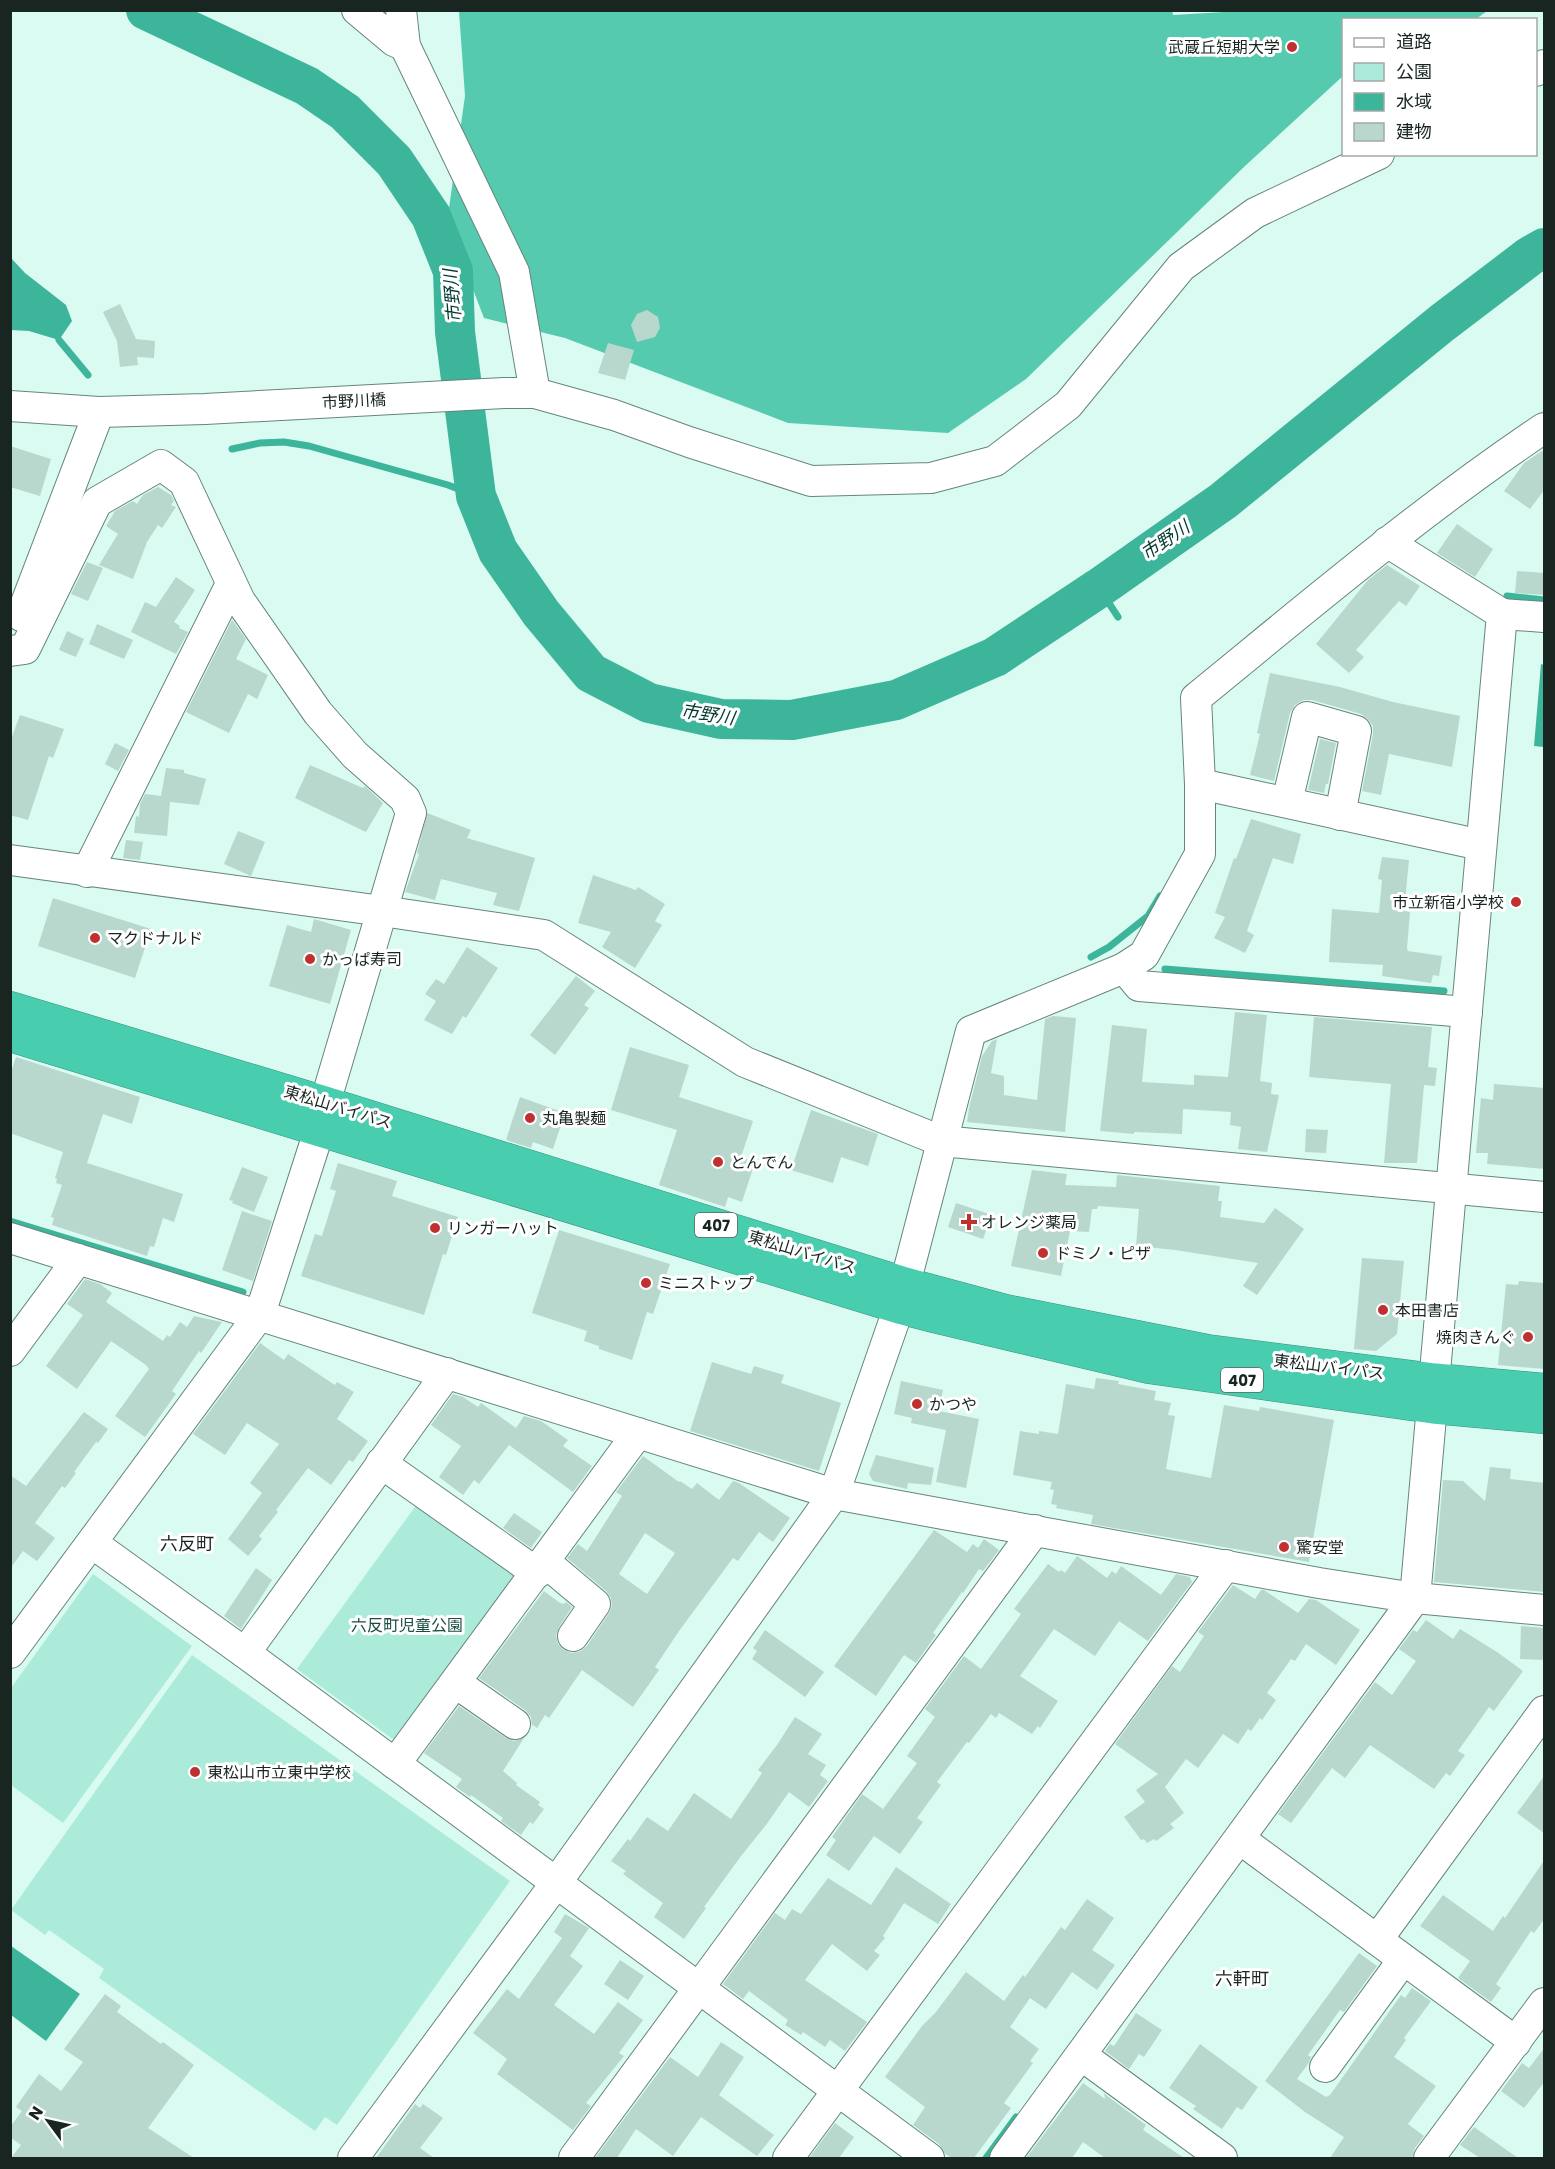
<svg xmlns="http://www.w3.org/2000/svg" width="1555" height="2169" viewBox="0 0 1555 2169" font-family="Poppins,'Noto Sans JP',sans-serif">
<rect width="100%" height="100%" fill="#dafbf1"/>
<g fill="#acebd9">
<polygon points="420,1500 515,1569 517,1580 398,1743 297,1669"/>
<polygon points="93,1574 192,1646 63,1823 11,1785 11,1688"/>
<polygon points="192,1655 510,1881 337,2125 325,2117 315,2131 99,1978 104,1969 49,1930 45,1935 11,1910"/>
</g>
<polygon fill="#55caaf" points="1172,10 1173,15 1259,10 1487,11 1476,19 1344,20 1343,76 1245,166 1026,379 948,433 788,423 565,338 484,318 447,222 465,96 459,11"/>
<g fill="#3db59b">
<polygon points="11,258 25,273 66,305 72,321 59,340 29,331 11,330"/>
<polygon points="1541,664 1544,665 1544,747 1534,746"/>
<polygon points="11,1946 80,1994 46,2041 11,2015"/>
</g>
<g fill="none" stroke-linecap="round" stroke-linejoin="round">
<g stroke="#3db59b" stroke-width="7">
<polyline points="59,340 88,375"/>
<polyline points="232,449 260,443 284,442 309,446 448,485 476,496"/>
<polyline points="1099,588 1118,617"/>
<polyline points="1507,596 1544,600"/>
<polyline points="1091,957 1109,947 1148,916 1160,896"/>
<polyline points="1165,969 1444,991"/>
<polyline points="10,1221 243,1292"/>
<polyline points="986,2158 1016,2117"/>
</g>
<polyline stroke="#3db59b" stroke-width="40" points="146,10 307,86 345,112 394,161 431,216 453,271 455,332 476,496 498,551 541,613 591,673 649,703 721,719 792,720 896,700 995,657 1099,588 1223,501 1442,323 1530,256 1544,248"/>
</g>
<g fill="#b8d8ce" fill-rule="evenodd">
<polygon points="120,304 136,339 155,341 154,358 137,357 138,365 120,367 117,341 103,312"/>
<polygon points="647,310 658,317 660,328 655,337 637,342 631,325 637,314"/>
<polygon points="608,343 634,350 625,380 598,373"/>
<polygon points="10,446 51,459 40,496 10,487"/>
<polygon points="1545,449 1545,489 1530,509 1504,491 1524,463"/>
<polygon points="158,487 171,495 174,501 171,505 176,507 162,528 158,525 147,542 133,579 99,565 118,534 106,526 115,511 133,501 137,504 143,495"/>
<polygon points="1457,524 1493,549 1475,577 1437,553"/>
<polygon points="87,562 103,568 88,601 71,594"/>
<polygon points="1387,565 1420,586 1406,606 1399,601 1356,650 1364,657 1349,673 1316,644 1368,580"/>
<polygon points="1517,571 1545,573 1545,595 1515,593"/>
<polygon points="176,577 195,590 174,622 180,626 179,628 188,632 176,654 131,632 145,602 156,607"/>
<polygon points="232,620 246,639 236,659 268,675 257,699 248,694 229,733 186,712"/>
<polygon points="97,624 133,640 124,659 89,644"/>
<polygon points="67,631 84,639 76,657 59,650"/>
<polygon points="1270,673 1340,687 1393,702 1460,716 1452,767 1389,754 1381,795 1362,791 1373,734 1373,726 1368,719 1361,714 1312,700 1303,700 1295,705 1290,713 1274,781 1250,775 1260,734 1257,733"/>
<polygon points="20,715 64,729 53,758 49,756 28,820 10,815 10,742"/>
<polygon points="1320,739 1336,743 1328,784 1326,784 1324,793 1308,790"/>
<polygon points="115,743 129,750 118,771 105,764"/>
<polygon points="310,765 363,788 365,786 383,803 366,832 295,798"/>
<polygon points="166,768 184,770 184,773 206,779 199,805 170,802 167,836 134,833 136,816 139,817 140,804 145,794 161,796"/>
<polygon points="427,813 471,830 467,838 535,858 519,911 493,905 497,893 441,879 435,900 405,892 419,854 417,853"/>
<polygon points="1251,819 1301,834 1293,864 1273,858 1247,931 1254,935 1245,953 1214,938 1225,917 1215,913 1234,858 1236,859"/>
<polygon points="238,831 265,842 251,876 224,864"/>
<polygon points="126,840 143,842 140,860 123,858"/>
<polygon points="1382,857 1409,860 1404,911 1410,912 1407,948 1408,951 1442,956 1439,976 1433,975 1431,983 1382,976 1383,965 1329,962 1332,909 1379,913 1382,880 1378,879"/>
<polygon points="593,875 636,890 638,887 665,904 655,921 662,925 635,968 602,947 611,932 578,923"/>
<polygon points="53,898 151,929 135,978 38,946"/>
<polygon points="314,919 351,930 330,1004 269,986 287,925 311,932"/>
<polygon points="467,947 498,968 466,1018 463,1016 452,1034 424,1020 436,1001 425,994 436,979 444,984"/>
<polygon points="576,976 595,991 584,1005 589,1008 555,1055 530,1035"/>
<polygon points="1235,1012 1267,1015 1260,1081 1272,1083 1271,1094 1279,1095 1267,1152 1238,1149 1241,1127 1230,1125 1231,1112 1183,1109 1182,1134 1134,1132 1134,1134 1100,1131 1112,1025 1147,1029 1142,1082 1194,1085 1194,1075 1228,1077"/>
<polygon points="1053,1016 1076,1018 1065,1132 967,1122 969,1108 982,1056 992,1041 997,1039 991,1073 1004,1076 1004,1095 1037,1100 1045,1019"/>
<polygon points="1314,1017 1432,1027 1428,1067 1437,1068 1435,1086 1424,1085 1417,1163 1384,1163 1391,1084 1309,1077"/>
<polygon points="630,1047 689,1065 679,1097 753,1121 741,1157 755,1162 742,1202 728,1197 725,1207 659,1185 677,1130 611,1110"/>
<polygon points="16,1057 140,1097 132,1124 103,1114 87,1163 183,1194 174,1222 163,1218 154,1247 150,1246 147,1256 52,1225 54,1218 51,1217 62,1185 56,1183 57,1179 55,1178 63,1152 10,1133 10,1075"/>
<polygon points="1494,1084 1545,1088 1545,1169 1487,1164 1488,1153 1476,1153 1481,1098 1493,1100"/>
<polygon points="520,1097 565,1113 553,1149 533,1142 531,1148 506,1140"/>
<polygon points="811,1110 878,1134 868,1166 841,1157 833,1183 791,1170"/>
<polygon points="1306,1129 1328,1130 1326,1153 1305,1152"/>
<polygon points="338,1163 397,1181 392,1196 458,1217 446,1255 443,1254 424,1315 301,1276 315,1234 322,1236 336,1191 330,1189"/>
<polygon points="242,1167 268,1177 254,1212 232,1203 233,1201 229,1200"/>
<polygon points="1032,1170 1067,1174 1065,1185 1116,1187 1117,1175 1220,1186 1218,1201 1222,1201 1220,1217 1264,1223 1275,1208 1304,1229 1257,1295 1243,1286 1258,1263 1175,1250 1136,1246 1139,1209 1098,1206 1097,1209 1092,1209 1089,1232 1070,1231 1061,1276 1011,1266"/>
<polygon points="956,1203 992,1215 983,1239 948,1227"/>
<polygon points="242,1211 272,1221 253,1281 222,1270"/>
<polygon points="559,1230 670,1264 653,1314 647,1312 632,1360 599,1349 599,1346 584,1341 587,1331 532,1313"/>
<polygon points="1362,1258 1404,1261 1397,1334 1376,1351 1354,1349"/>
<polygon points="85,1279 100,1284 112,1293 106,1302 163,1341 167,1335 170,1337 180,1322 187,1327 194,1316 222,1322 201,1353 199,1351 172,1391 176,1394 145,1437 115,1416 149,1369 146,1365 111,1341 77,1389 46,1366 83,1315 67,1304"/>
<polygon points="1519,1281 1545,1283 1545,1369 1498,1365 1506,1284 1518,1285"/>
<polygon points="260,1343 284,1360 288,1354 335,1385 337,1382 354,1392 337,1419 368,1441 353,1462 349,1460 331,1485 308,1468 276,1510 278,1512 259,1536 262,1539 248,1556 228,1539 262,1493 250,1483 279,1444 247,1423 225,1455 193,1434"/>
<polygon points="712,1362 751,1374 754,1366 784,1375 781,1383 841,1403 819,1471 690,1431"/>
<polygon points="1096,1378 1119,1381 1118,1384 1156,1391 1154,1400 1171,1403 1168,1415 1175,1416 1166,1469 1211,1478 1224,1405 1259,1411 1260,1407 1334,1420 1309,1562 1091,1524 1093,1515 1056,1508 1057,1505 1051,1504 1054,1490 1050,1489 1052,1482 1013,1475 1020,1431 1039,1434 1039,1431 1058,1434 1066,1384 1094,1389"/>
<polygon points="901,1381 943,1390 939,1411 979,1419 966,1488 936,1482 946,1430 911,1423 912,1418 894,1414"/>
<polygon points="453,1394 463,1397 478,1407 481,1403 516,1428 524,1416 541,1421 568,1440 563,1446 592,1466 573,1492 509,1445 479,1484 474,1480 463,1495 439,1477 461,1446 431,1425"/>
<polygon points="84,1412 108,1429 98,1443 96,1442 74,1472 76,1473 65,1488 62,1486 35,1523 55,1538 37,1561 23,1551 10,1569 10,1475 26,1486"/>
<polygon points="876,1455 934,1468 931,1485 908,1483 907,1489 873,1481 869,1474"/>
<path d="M 643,1456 L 679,1482 L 680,1481 L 692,1489 L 697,1483 L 719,1500 L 733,1481 L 739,1483 L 790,1518 L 773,1542 L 759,1532 L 738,1561 L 733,1558 L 679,1631 L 655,1667 L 659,1670 L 633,1707 L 582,1670 L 549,1718 L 545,1715 L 537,1728 L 533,1725 L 532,1726 L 531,1717 L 525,1710 L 479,1678 L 544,1591 L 560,1603 L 564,1604 L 566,1602 L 572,1607 L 559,1627 L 556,1635 L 558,1644 L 564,1650 L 572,1653 L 581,1651 L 587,1646 L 609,1613 L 612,1606 L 611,1598 L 606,1591 L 567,1558 L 578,1544 L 587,1551 L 622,1496 L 616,1492 ZM 645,1533 L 675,1553 L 647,1594 L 619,1574 Z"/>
<polygon points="1490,1467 1511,1469 1510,1479 1545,1483 1545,1592 1434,1582 1443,1480 1463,1481 1485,1501"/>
<polygon points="514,1513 542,1532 531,1548 503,1528"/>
<polygon points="934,1530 967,1552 973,1544 978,1548 984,1539 999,1550 983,1571 979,1569 963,1593 962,1592 933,1633 936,1635 916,1663 904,1655 876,1696 834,1666"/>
<polygon points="1077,1556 1107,1578 1112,1571 1116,1574 1121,1566 1161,1595 1176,1574 1190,1577 1192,1582 1148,1641 1119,1621 1095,1656 1054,1629 1020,1676 1058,1701 1040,1728 1038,1726 1032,1734 999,1713 996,1718 991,1714 969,1743 967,1742 937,1782 941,1785 917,1818 923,1822 900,1854 874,1836 849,1871 826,1855 836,1840 832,1837 862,1794 883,1809 917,1763 907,1756 935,1717 925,1709 964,1656 981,1669 1021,1614 1014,1609 1048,1564 1059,1572 1061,1570 1065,1573"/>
<polygon points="256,1568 272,1580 241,1629 224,1616"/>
<polygon points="1233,1585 1255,1599 1261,1590 1264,1590 1298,1613 1309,1599 1316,1600 1360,1630 1336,1665 1306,1644 1295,1661 1291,1659 1267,1693 1276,1700 1262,1720 1260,1718 1251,1731 1248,1729 1238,1744 1223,1734 1198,1768 1186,1759 1165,1787 1184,1813 1170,1824 1174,1828 1156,1841 1154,1839 1147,1843 1144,1839 1141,1840 1124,1817 1145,1802 1136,1790 1158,1774 1115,1744 1172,1666 1180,1672 1204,1636 1198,1632"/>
<polygon points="1426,1620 1453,1639 1460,1629 1497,1652 1523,1671 1494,1711 1489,1707 1458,1751 1465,1755 1450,1776 1446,1773 1434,1789 1370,1745 1345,1778 1332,1768 1291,1823 1278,1814 1375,1682 1392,1695 1416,1661 1399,1649 1413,1630 1417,1632"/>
<polygon points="1521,1626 1545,1628 1545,1660 1520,1659"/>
<polygon points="765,1630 824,1672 805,1697 752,1659 757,1651 753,1648"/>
<polygon points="459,1706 506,1738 514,1741 524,1738 503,1771 517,1783 516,1785 540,1802 538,1805 544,1809 533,1824 530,1822 521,1835 501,1821 503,1818 471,1795 470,1797 456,1787 462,1779 424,1753"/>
<polygon points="795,1717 822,1734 808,1754 826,1765 820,1775 828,1781 809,1807 789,1792 766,1825 741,1856 704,1907 706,1908 684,1939 654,1917 663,1903 623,1874 626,1871 611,1861 628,1839 630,1841 647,1817 668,1831 694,1793 731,1819 762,1773 758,1770 777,1745"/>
<polygon points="1545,1775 1545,1834 1517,1813"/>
<polygon points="1545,1859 1545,1918 1534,1933 1531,1931 1496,1984 1501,1988 1491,2002 1458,1978 1470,1961 1420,1926 1443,1895 1493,1931 1503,1916 1505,1918"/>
<polygon points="896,1867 951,1904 938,1924 904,1903 883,1936 885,1938 874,1951 880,1955 867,1971 832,1944 805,1980 867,2022 845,2051 830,2040 825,2047 803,2032 801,2035 785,2025 788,2020 749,1991 743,1999 723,1984 775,1913 785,1920 792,1909 801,1914 828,1878 871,1905"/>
<polygon points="1087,1899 1114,1918 1092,1950 1115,1965 1097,1990 1072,1972 1046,2009 1030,1998 1010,2027 1039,2049 1030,2061 1033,2063 1004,2103 1011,2108 974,2158 952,2158 945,2154 939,2144 913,2125 925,2107 885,2077 922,2026 936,2012 966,1972 1004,2001 1023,1975 1025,1977 1061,1927 1065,1930"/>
<polygon points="565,1914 589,1928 570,1956 583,1966 554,2005 594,2034 618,2002 643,2020 619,2053 624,2056 586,2103 591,2106 573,2130 497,2074 507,2059 473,2033 507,1989 519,1999 562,1938 554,1932"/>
<polygon points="1359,1953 1377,1966 1344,2012 1340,2010 1308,2055 1311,2057 1308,2064 1297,2079 1326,2097 1330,2095 1401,1995 1405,1998 1412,1988 1431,2001 1404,2038 1406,2040 1394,2057 1436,2086 1408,2124 1424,2136 1415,2148 1412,2158 1330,2158 1344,2137 1305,2112 1265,2081"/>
<polygon points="620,1960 644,1976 628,2000 604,1984"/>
<polygon points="105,1994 121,2006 117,2012 161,2044 163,2042 194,2065 148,2128 194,2158 11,2158 21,2145 10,2137 10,2127 22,2111 16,2107 39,2074 61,2091 83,2062 64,2049"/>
<polygon points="1136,2013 1162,2030 1144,2057 1139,2054 1129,2069 1105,2051 1110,2044 1114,2046"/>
<polygon points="721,2042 744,2057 719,2095 774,2135 757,2156 701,2117 673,2156 636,2129 617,2158 595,2158 670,2057 698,2077"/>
<polygon points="1200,2044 1258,2087 1242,2110 1237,2107 1222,2129 1193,2109 1196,2106 1169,2088"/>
<polygon points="1545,2047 1545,2081 1524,2108 1501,2091 1522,2063 1529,2068"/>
<polygon points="1083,2083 1105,2099 1104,2093 1110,2098 1146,2125 1143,2130 1184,2158 1105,2158 1083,2142 1072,2158 1026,2158"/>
<polygon points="415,2104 420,2108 423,2104 443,2118 420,2148 434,2158 376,2158"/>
<polygon points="835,2123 854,2137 839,2158 809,2158"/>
<polygon points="1474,2127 1518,2158 1480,2158 1460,2145"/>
</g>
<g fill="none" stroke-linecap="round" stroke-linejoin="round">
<defs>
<g id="minor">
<polyline points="357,10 394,41 405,46"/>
<polyline points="401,10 405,46 514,272 535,393"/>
<polyline points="1536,71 1544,65"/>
<polyline points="10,406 99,412 205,409 504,393 535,393 614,415 689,442 811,481 931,478 995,461 1068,405 1181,267 1255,213 1379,154"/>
<polyline points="1502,614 1544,617"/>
<polyline points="21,616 99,412"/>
<polyline points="10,651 25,649 97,502 161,465 184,482 240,601 318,713 355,755 405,799 411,813 325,1103"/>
<polyline points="1200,784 1481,845"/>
<polyline points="1287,802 1307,717 1356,731 1340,815"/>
<polyline points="10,860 382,911 544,935 745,1062 941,1141 1544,1197"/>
<polyline points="87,872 231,584"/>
<polyline points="1124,968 1139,986 1467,1012"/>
<polyline points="10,1238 834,1494 1319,1583 1415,1598 1544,1610"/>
<polyline points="10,1351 78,1259"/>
<polyline points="381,1463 537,1573"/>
<polyline points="92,1543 245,1653 929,2158"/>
<polyline points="545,1562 595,1604 573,1636"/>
<polyline points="10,1653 260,1314 319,1131"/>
<polyline points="245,1653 447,1373"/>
<polyline points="456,1683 515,1724"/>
<polyline points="395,1764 638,1433"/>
<polyline points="1240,1839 1516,2042"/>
<polyline points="1377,1940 1544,1711"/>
<polyline points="1081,2055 1222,2158"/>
<polyline points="1325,2067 1403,1960"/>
<path d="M 353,2158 L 556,1883 L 834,1494 L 899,1307 L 971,1031 L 1124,968 L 1144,955 L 1200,854 L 1200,784 L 1196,698 C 1310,605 1422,510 1544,428"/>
<polyline points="574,2158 1035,1530"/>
<polyline points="788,2158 1226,1565"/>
<polyline points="1005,2158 1415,1598 1502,614 1387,542"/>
<polyline points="1429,2158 1544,2003"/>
</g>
<g id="highway">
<polyline points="10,1008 325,1103 905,1284 1005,1311 1207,1351 1435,1380 1544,1390"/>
<polyline points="10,1035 899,1307 934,1316 1149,1367 1433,1407 1544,1417"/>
</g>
</defs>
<use href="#minor" stroke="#67857c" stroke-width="32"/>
<use href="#highway" stroke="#38927d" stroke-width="34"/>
<use href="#minor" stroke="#fff" stroke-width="30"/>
<use href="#highway" stroke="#49cdaf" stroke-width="33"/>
</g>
<g fill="#bf3031" stroke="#fff" stroke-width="2">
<circle cx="1292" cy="47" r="6"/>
<circle cx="1516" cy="902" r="6"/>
<circle cx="95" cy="938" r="6"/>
<circle cx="310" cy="959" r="6"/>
<circle cx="530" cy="1118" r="6"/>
<circle cx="718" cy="1162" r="6"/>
<path d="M966 1213h6v6h6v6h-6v6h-6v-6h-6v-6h6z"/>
<circle cx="435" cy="1228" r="6"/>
<circle cx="1043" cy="1253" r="6"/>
<circle cx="646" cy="1283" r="6"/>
<circle cx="1383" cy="1310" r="6"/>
<circle cx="1528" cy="1337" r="6"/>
<circle cx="917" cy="1404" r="6"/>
<circle cx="1284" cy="1547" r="6"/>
<circle cx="195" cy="1772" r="6"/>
</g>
<g text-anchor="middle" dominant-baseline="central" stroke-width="6" stroke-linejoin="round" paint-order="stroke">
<g fill="#fff" stroke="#5d6664" stroke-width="1.5">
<rect x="695" y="1213" width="42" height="24" rx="4.5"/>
<rect x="1221" y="1368" width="42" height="24" rx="4.5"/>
</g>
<g font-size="15" font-weight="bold" fill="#182521">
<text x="716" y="1225">407</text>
<text x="1242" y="1380">407</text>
</g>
<g font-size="16" fill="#182521" stroke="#fff" text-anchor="start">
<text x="1280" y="47" text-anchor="end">武蔵丘短期大学</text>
<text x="1504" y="902" text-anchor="end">市立新宿小学校</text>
<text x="107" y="938">マクドナルド</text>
<text x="322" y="959">かっぱ寿司</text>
<text x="542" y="1118">丸亀製麺</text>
<text x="730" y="1162">とんでん</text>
<text x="981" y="1222">オレンジ薬局</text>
<text x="447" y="1228">リンガーハット</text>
<text x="1055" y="1253">ドミノ・ピザ</text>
<text x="658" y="1283">ミニストップ</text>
<text x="1395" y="1310">本田書店</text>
<text x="1516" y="1337" text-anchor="end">焼肉きんぐ</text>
<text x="929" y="1404">かつや</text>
<text x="1296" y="1547">驚安堂</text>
<text x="207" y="1772">東松山市立東中学校</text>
</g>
<g font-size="16" fill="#182521" stroke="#fff">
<text transform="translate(354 401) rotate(-3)">市野川橋</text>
<text transform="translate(338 1107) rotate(17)">東松山バイパス</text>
<text transform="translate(802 1252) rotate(17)">東松山バイパス</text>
<text transform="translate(1329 1367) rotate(7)">東松山バイパス</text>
</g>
<g font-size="16" fill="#1c4d42" stroke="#fff">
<text x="407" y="1625">六反町児童公園</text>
</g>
<g font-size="18" font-style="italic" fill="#023a2f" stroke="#fff">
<text transform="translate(452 296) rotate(-95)">市野川</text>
<text transform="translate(1165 540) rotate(-34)">市野川</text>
<text transform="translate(708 714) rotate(9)">市野川</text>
</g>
<g font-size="18" fill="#182521" stroke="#fff">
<text x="187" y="1543">六反町</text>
<text x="1242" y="1978">六軒町</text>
</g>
</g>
<rect width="1555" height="2169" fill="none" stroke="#182521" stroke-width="24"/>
<rect x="1342" y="18" width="195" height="138" fill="#ffffff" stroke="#a3a8a6" stroke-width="1.5"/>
<rect x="1354" y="38" width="30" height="9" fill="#ffffff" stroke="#a3a8a6" stroke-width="1.5"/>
<text x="1396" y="48" font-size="18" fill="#182521">道路</text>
<rect x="1354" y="63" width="30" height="18" fill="#acebd9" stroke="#a3a8a6" stroke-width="1.5"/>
<text x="1396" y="78" font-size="18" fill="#182521">公園</text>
<rect x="1354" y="93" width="30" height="18" fill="#3db59b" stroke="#a3a8a6" stroke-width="1.5"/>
<text x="1396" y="108" font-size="18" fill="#182521">水域</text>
<rect x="1354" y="123" width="30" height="18" fill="#b8d8ce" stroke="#a3a8a6" stroke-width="1.5"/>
<text x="1396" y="138" font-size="18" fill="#182521">建物</text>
<g transform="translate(48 2121) rotate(303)" stroke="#ffffff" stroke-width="4.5" paint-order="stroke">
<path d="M0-4.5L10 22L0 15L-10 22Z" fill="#182521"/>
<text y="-9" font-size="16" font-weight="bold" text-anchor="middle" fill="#182521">N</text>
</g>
</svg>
